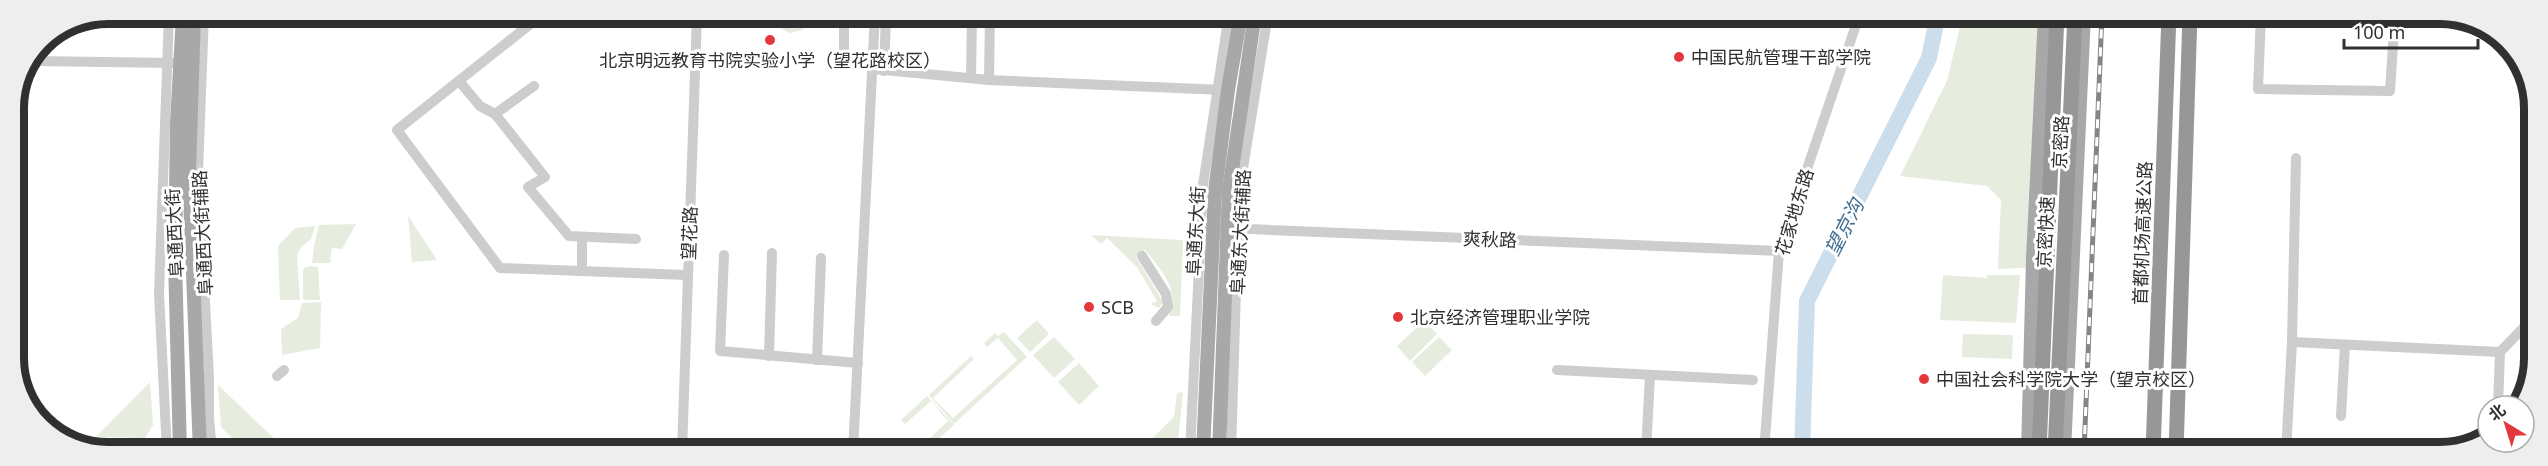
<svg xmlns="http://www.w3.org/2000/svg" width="2548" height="466" viewBox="0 0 2548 466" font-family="'Noto Sans','Noto Sans SC',sans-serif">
<rect width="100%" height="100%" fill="#fff"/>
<g fill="#e6eddf">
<polygon points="774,14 810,14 810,20 802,30 790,33 778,27"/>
<polygon points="1963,14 2052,14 2038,267 1998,269 2001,200 1987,186 1900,176 1947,81"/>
<polygon points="408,216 437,260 412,262"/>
<polygon points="356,224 342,249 332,248 330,263 312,263 314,246 319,225"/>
<polygon points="315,226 311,239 301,247 297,256 300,300 280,300 278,246 295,228"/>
<path d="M 1091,235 L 1183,240 L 1180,316 L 1169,316 C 1180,289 1162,271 1145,250 L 1136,257 L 1163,302 L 1159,308 L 1150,304 L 1157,301 L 1137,267 L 1107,238 L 1101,244 Z"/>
<polygon points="311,266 318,267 320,300 303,300 303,271 305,267"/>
<polygon points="1943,275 1987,278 1987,275 2020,275 2016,323 1940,320"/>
<polygon points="321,302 320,348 282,355 281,329 298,318 302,303"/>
<polygon points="1037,320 1049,334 1030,352 1017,338"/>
<polygon points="1424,321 1437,334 1410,361 1397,346"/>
<polygon points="1004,332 1027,357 954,424 929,395 971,356 974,359 933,398 953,418 1017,360 998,338 987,347 984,343 995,333 998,336"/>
<polygon points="1963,334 2013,335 2012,359 1962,357"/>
<polygon points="1054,337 1075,359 1054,378 1033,355"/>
<polygon points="1439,337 1452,350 1425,376 1412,362"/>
<polygon points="1079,363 1099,386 1079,405 1058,382"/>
<polygon points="150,382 153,425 145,438 96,437"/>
<polygon points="218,385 279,443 235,441 221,427"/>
<polygon points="1183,392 1177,452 1138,452 1174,417 1177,393"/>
<polygon points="927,396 954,425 937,440 928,440 948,421 931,401 905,424 901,420"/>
</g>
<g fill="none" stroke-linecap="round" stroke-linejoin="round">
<polyline stroke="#ccdeec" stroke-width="16" points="1802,452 1807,301 1929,58 1938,14"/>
<g stroke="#cdcdcd" stroke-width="10">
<polyline points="204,14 198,172 209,377 209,418 212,452"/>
<polyline points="543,14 397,130 500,268 687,275"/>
<polyline points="844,14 844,56 874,57"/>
<polyline points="2261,14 2258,89 2390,91 2395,14"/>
<polyline points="33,61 174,63"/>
<polyline points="874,69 989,80 1224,90"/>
<polyline points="884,71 886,14"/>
<polyline points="971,78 972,14"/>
<polyline points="989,80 990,14"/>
<polyline points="459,81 480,106 495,114 545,177 528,187 569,236 636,239"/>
<polyline points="495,114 534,86"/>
<polyline points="1200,227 1779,251"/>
<polyline points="724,255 720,351 858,363"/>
<polyline points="1142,256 1166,294 1168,307 1156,321"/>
<polyline points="582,271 582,237"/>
<polyline points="2292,342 2500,352"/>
<polyline points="769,356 772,253"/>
<polyline points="817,360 821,258"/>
<polyline points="1557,370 1753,380"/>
<polyline points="277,376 284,370"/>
<polyline points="2498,406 2500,352 2529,322 2533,323"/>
<polyline points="2341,416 2345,345"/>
<polyline points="167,452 159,294 169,14"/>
<polyline points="682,452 697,14"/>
<polyline points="853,452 875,14"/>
<polyline points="1190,452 1203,185 1229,14"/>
<polyline points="1231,452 1239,193 1268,14"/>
<polyline points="1646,452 1650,375"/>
<polyline points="1764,452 1779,251 1856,25 1857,14"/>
<polyline points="2286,452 2292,342 2296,158"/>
</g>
<g stroke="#a8a8a8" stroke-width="14">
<polyline points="194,14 189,171 200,452"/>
<polyline points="180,452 175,259 177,124 183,14"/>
<polyline points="1203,452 1215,192 1228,90 1241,14"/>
<polyline points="1219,452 1229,190 1255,14"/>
<polyline points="2028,452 2033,259 2045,14"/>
<polyline points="2064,452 2084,14"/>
</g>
<g stroke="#979797" stroke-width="15">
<polyline points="2039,452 2057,14"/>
<polyline points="2055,452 2075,14"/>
<polyline points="2153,452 2169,14"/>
<polyline points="2176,452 2190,14"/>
</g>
<defs>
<polyline id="rail" points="2084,452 2102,14"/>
</defs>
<use href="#rail" stroke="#858585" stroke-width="5"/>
<use href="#rail" stroke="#fff" stroke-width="3" stroke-dasharray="9" stroke-linecap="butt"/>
</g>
<g fill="#e3373b" stroke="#fff" stroke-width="2">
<circle cx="770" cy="40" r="6"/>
<circle cx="1679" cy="57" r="6"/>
<circle cx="1089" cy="307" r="6"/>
<circle cx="1398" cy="317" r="6"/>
<circle cx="1924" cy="379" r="6"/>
</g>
<g text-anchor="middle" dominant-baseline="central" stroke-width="6" stroke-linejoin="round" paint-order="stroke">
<g font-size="18" fill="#303030" stroke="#fff" text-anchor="start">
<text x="1691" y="57">中国民航管理干部学院</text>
<text x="770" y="60" text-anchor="middle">北京明远教育书院实验小学（望花路校区）</text>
<text x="1101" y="307">SCB</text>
<text x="1410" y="317">北京经济管理职业学院</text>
<text x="1936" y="379">中国社会科学院大学（望京校区）</text>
</g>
<g font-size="18" fill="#303030" stroke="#fff">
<text transform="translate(2060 142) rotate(-87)">京密路</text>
<text transform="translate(1794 212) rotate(-73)">花家地东路</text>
<text transform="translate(1195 231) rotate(-87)">阜通东大街</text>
<text transform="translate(1240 232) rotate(-87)">阜通东大街辅路</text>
<text transform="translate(2045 232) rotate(-87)">京密快速</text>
<text transform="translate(174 233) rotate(-93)">阜通西大街</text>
<text transform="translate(202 233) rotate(-93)">阜通西大街辅路</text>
<text transform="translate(689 233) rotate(-88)">望花路</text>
<text transform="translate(2142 233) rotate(-88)">首都机场高速公路</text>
<text transform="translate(1490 239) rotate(2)">爽秋路</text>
</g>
<g font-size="20" font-style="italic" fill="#3f6e92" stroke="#fff">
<text transform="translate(1844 227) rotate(-63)">望京沟</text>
</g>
</g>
<path d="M0 0H2548V466H0ZM108 24H2440A84 84 0 0 1 2524 108V358A84 84 0 0 1 2440 442H108A84 84 0 0 1 24 358V108A84 84 0 0 1 108 24Z" fill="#eee" fill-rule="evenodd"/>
<path fill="none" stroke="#303030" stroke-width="8" d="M108 24H2440A84 84 0 0 1 2524 108V358A84 84 0 0 1 2440 442H108A84 84 0 0 1 24 358V108A84 84 0 0 1 108 24Z"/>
<g transform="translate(2506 424) rotate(322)"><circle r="28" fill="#ffffff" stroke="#acacac" stroke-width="1.5"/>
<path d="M0-4.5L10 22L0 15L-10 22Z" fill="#e3373b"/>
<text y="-9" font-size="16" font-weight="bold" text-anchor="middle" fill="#303030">北</text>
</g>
<path d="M2344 39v9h134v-9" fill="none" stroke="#303030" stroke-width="3"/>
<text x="2353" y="39" font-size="18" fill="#303030" stroke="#ffffff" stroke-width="4.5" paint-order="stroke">100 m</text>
</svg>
